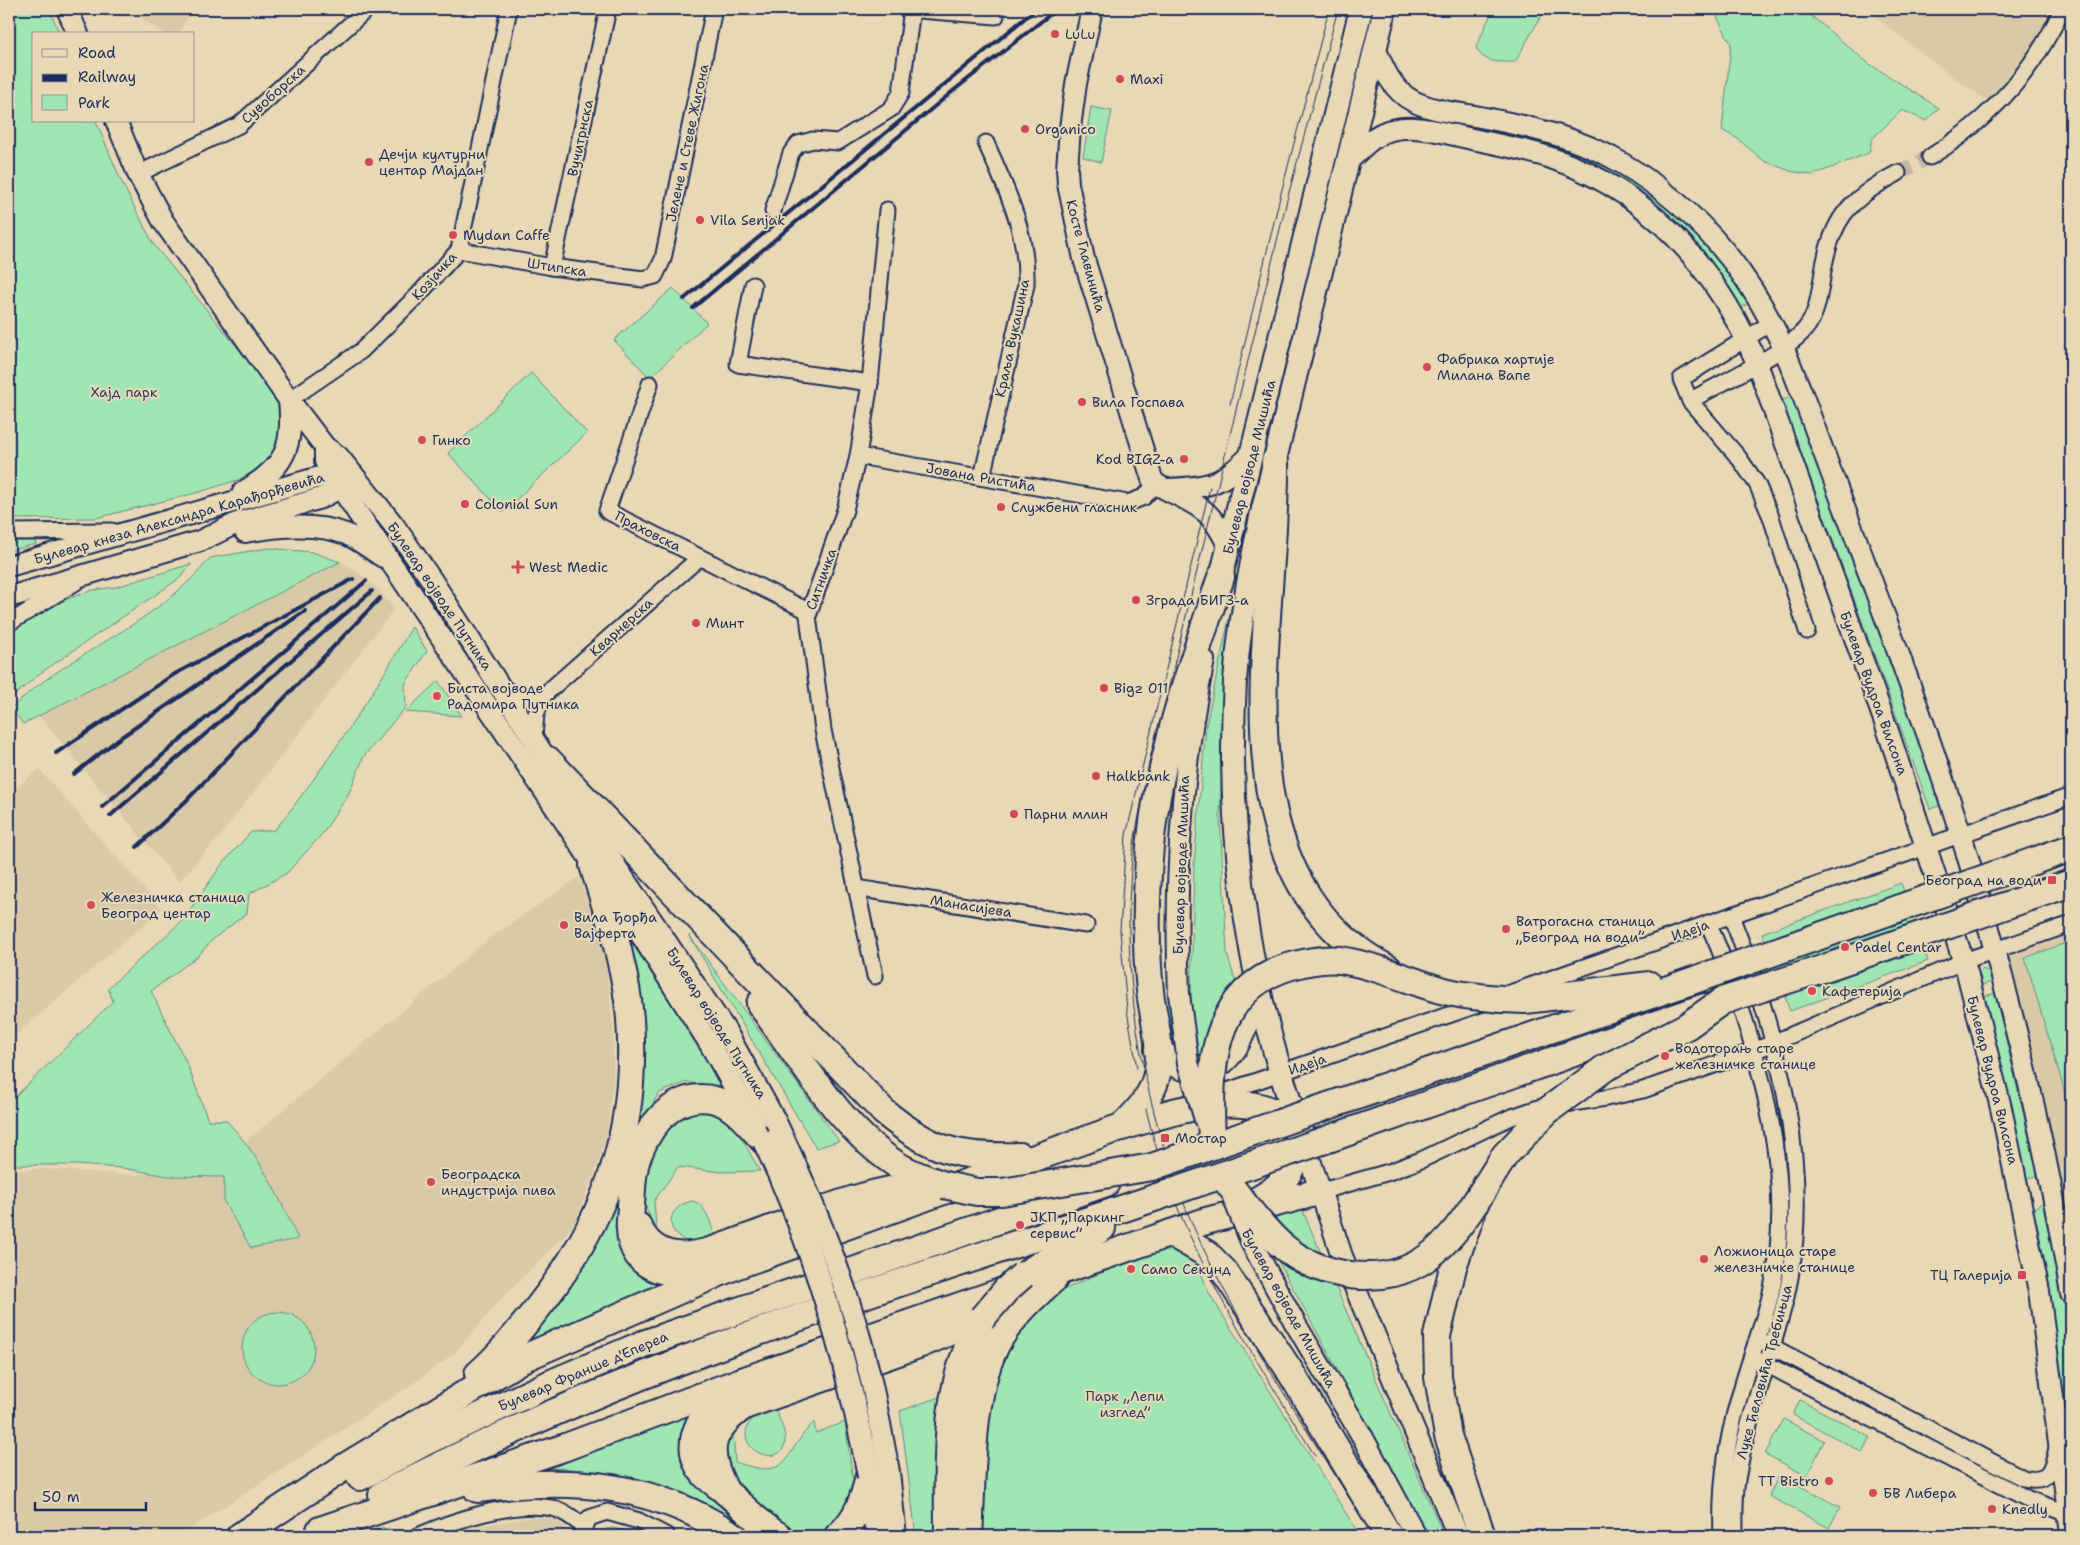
<svg xmlns="http://www.w3.org/2000/svg" width="2080" height="1545" viewBox="0 0 2080 1545" font-family="'Shantell Sans',sans-serif">
<rect width="100%" height="100%" fill="#e9d8b5"/>
<filter id="ink" filterUnits="userSpaceOnUse"><feTurbulence type="fractalNoise" baseFrequency=".02" numOctaves="2"/><feDisplacementMap in="SourceGraphic" scale="10" xChannelSelector="R" yChannelSelector="G"/><feConvolveMatrix kernelMatrix="1 2 1 2 8 2 1 2 1" color-interpolation-filters="sRGB"/></filter>
<g filter="url(#ink)">
<g fill="#dac9a7">
<polygon points="138,9 193,9 178,34 165,34 143,20"/>
<polygon points="1865,9 2071,9 2071,13 2067,24 2032,79 2004,112 1957,80"/>
<polygon points="340,562 354,569 378,589 394,609 220,836 179,882 38,715"/>
<polygon points="39,769 162,909 9,1041 9,794"/>
<polygon points="579,877 601,939 608,975 613,1030 613,1081 607,1134 598,1164 574,1224 563,1237 496,1305 455,1353 407,1388 179,1536 9,1536 9,1170 46,1169 136,1175 221,1162 490,938"/>
<polygon points="2071,934 2071,1240 2008,956"/>
<polygon points="548,1514 564,1525 567,1536 449,1536 479,1526"/>
</g>
<g fill="#a0e6b3" stroke="#5e8a88">
<polygon points="9,9 49,9 60,34 34,34 34,121 96,121 122,183 154,245 280,400 282,418 279,447 265,465 238,480 196,493 96,518 9,519"/>
<path d="M 1493,9 L 1545,9 L 1515,62 C 1499,62 1483,64 1476,47 Z"/>
<polygon points="1713,9 1803,9 1868,63 1939,108 1926,121 1902,110 1872,139 1869,153 1813,175 1790,171 1764,161 1738,139 1722,130 1731,44"/>
<polygon points="1091,107 1112,111 1101,162 1083,157"/>
<polygon points="1436,116 1547,142 1610,164 1657,195 1707,241 1751,302 1741,308 1703,253 1670,222 1626,188 1433,125"/>
<polygon points="673,288 707,323 650,378 614,340"/>
<polygon points="531,373 587,433 503,512 448,453"/>
<polygon points="1793,397 1945,804 1930,809 1782,400"/>
<polygon points="9,541 35,541 36,544 9,551"/>
<path d="M 268,548 L 312,552 L 340,562 L 23,724 L 11,708 C 22,699 32,689 44,681 C 99,641 167,613 210,558 Z"/>
<polygon points="1244,549 1224,700 1220,817 1227,954 1235,980 1238,1011 1196,1063 1171,1050 1167,1006 1191,999 1194,864 1206,725"/>
<polygon points="191,564 180,578 39,674 9,700 9,631 65,600 93,590 116,587"/>
<path d="M 412,627 L 427,651 L 405,684 L 406,707 L 364,756 L 349,793 L 323,833 L 287,873 L 249,894 L 247,913 L 213,939 L 198,956 L 151,991 L 188,1066 L 208,1120 L 226,1120 C 261,1158 277,1192 298,1239 L 251,1248 L 224,1202 L 224,1177 L 168,1176 L 122,1168 L 76,1165 L 9,1165 L 9,1103 L 113,1001 L 108,988 L 181,922 L 223,863 L 251,832 L 275,830 C 326,766 371,698 412,627 Z"/>
<polygon points="438,681 462,716 405,712"/>
<polygon points="1901,883 1928,961 1790,1011 1762,933"/>
<polygon points="625,933 730,1091 687,1082 659,1093 635,1135 624,1190 619,1250 640,1276 672,1283 507,1360 586,1265 607,1212 633,1118"/>
<polygon points="689,935 839,1141 816,1148"/>
<polygon points="2071,941 2071,985 2063,988 2071,1012 2071,1113 2025,958"/>
<polygon points="1983,969 1989,972 1992,982 1982,985 1979,974"/>
<polygon points="1995,993 2038,1176 2027,1178 1984,996"/>
<polygon points="693,1104 732,1122 760,1171 722,1172 678,1167 654,1201 657,1238 642,1195 648,1158 663,1121"/>
<polygon points="2053,1196 2071,1294 2071,1535 2025,1214"/>
<polygon points="1298,1200 1444,1536 1428,1536 1253,1215"/>
<path d="M 693,1201 C 708,1206 711,1226 716,1240 C 708,1241 696,1244 689,1242 C 662,1233 667,1205 693,1201 Z"/>
<polygon points="1177,1250 1192,1250 1209,1293 1360,1536 979,1536 991,1393 1013,1329 1059,1292 1098,1274 1157,1252"/>
<circle cx="278" cy="1348" r="36"/>
<polygon points="942,1396 939,1536 916,1536 900,1411"/>
<polygon points="1800,1400 1870,1437 1862,1452 1793,1415"/>
<path d="M 772,1401 C 776,1413 786,1429 785,1442 C 782,1475 708,1442 772,1401 Z"/>
<path d="M 698,1412 L 763,1536 L 755,1536 C 678,1480 616,1467 522,1468 Z"/>
<polygon points="1784,1419 1824,1441 1807,1476 1765,1454"/>
<path d="M 814,1422 L 816,1433 L 845,1422 L 853,1481 L 838,1526 C 831,1529 822,1536 814,1536 C 791,1538 729,1493 724,1470 C 721,1455 726,1440 733,1427 L 735,1462 C 793,1482 781,1455 814,1422 Z"/>
<polygon points="1779,1475 1840,1507 1829,1528 1769,1496"/>
<polygon points="383,1527 387,1533 386,1536 362,1536"/>
<polygon points="613,1528 648,1536 597,1536 606,1529"/>
</g>
<g fill="none" stroke-linecap="round" stroke-linejoin="round">
<polyline stroke="#c0b6a4" stroke-width="15" stroke-dasharray="15 8" stroke-linecap="butt" points="1898,173 1930,157"/>
<defs>
<g id="street">
<polyline points="906,9 996,16"/>
<path d="M 1930,157 C 1988,121 2034,72 2062,9"/>
<polyline points="138,174 239,125 367,9"/>
<polyline points="773,211 791,153 798,144 813,140 838,142 891,109 901,93 912,9"/>
<polyline points="459,250 552,267 643,279 655,276 663,259 714,9"/>
<polyline points="552,267 608,9"/>
<polyline points="753,285 738,364 870,383"/>
<polyline points="1771,323 1681,379 1690,401 1739,458 1757,484 1771,517 1807,631"/>
<polyline points="650,384 607,511 808,611"/>
<polyline points="289,400 361,351 419,294 459,250 509,9"/>
<path d="M 1690,401 C 1718,384 1788,352 1806,328 C 1817,314 1819,296 1822,278 C 1830,221 1847,200 1898,173"/>
<polyline points="858,456 1128,503 1144,497 1156,484"/>
<path d="M 982,477 L 1026,285 C 1028,233 1007,190 986,143"/>
<polyline points="9,532 112,531"/>
<polyline points="9,623 76,582"/>
<path d="M 501,687 C 515,696 527,698 544,695"/>
<polyline points="534,737 536,714 544,695 699,558"/>
<polyline points="856,888 1086,925"/>
<path d="M 1731,916 C 1777,1031 1815,1174 1786,1297 C 1771,1358 1747,1417 1737,1480 C 1734,1498 1735,1518 1735,1536"/>
<path d="M 1708,923 C 1729,969 1744,1014 1757,1062 C 1778,1140 1789,1217 1770,1297 C 1761,1331 1748,1364 1739,1398 C 1726,1443 1720,1489 1722,1536"/>
<polyline points="875,976 823,730 808,616 845,510 858,456 870,383 887,210"/>
<polyline points="1510,993 2071,796"/>
<polyline points="1210,1097 1486,1002"/>
<polyline points="1319,1192 1389,1172 1421,1160 1509,1118 1538,1108 1606,1098 1643,1090 1754,1051 1964,961 2071,924"/>
<path d="M 1765,1343 L 2023,1478 C 2050,1484 2052,1470 2057,1448"/>
<polyline points="1758,1360 2028,1499 2069,1514"/>
<path d="M 418,1536 C 454,1520 517,1499 556,1509 C 567,1513 576,1520 585,1528"/>
<polyline points="581,1536 589,1518 607,1512 639,1521 667,1536"/>
</g>
<g id="secondary">
<polyline points="67,9 78,34"/>
<path d="M 1092,9 L 1076,84 L 1070,128 L 1067,169 L 1068,184 L 1084,259 L 1152,479 L 1156,484 C 1194,505 1210,504 1229,548"/>
<path d="M 1376,50 C 1384,70 1393,91 1413,101 C 1432,111 1459,113 1480,117 C 1527,126 1577,137 1620,162 C 1686,201 1738,257 1773,326 C 1785,348 1793,372 1803,396 C 1856,542 1914,687 1961,835 C 2008,985 2045,1139 2071,1294"/>
<polyline points="116,121 138,174 163,221 289,400 325,447 338,456 393,524 431,579 598,840 726,1031 775,1120"/>
<path d="M 1348,161 C 1357,153 1365,144 1374,138 C 1404,117 1445,134 1477,140 C 1502,145 1527,150 1551,158 C 1651,192 1716,269 1757,363 L 1889,734 L 1967,972 L 2001,1108 L 2039,1291 L 2071,1534"/>
<polyline points="325,447 325,461 337,482 643,938 711,1046 755,1124"/>
<path d="M 1168,489 C 1211,487 1220,485 1251,455"/>
<path d="M 243,492 C 285,467 294,448 289,400"/>
<path d="M 245,532 C 277,526 315,522 346,534 C 359,540 371,549 383,557"/>
<polyline points="9,566 344,470"/>
<polyline points="9,597 200,541 237,523 321,498 340,488 351,480"/>
<path d="M 1179,994 C 1174,881 1181,770 1204,660"/>
<polyline points="1301,1133 1342,1256 1458,1536"/>
<polyline points="1295,1323 1362,1436 1416,1536"/>
<polyline points="889,1472 896,1536"/>
</g>
<g id="primary">
<polyline points="1221,577 1361,9"/>
<path d="M 1299,1128 C 1248,985 1226,833 1235,681 C 1239,626 1250,571 1261,517 L 1385,9"/>
<polyline points="869,1477 877,1536"/>
</g>
<g id="highway">
<path d="M 1275,461 C 1278,626 1206,873 1389,969"/>
<path d="M 548,760 L 884,1112 C 932,1151 958,1158 1020,1156"/>
<polyline points="1502,999 1525,1000 1650,985"/>
<path d="M 760,1004 C 801,1059 842,1132 902,1168 C 915,1175 930,1180 944,1185"/>
<path d="M 1158,1050 C 1170,1062 1181,1069 1199,1069 C 1237,1069 1247,1015 1258,987"/>
<polyline points="1328,1106 1680,985"/>
<path d="M 1122,1127 C 1136,1113 1151,1098 1156,1078 C 1164,1051 1153,1018 1150,991 C 1146,953 1146,913 1148,874 C 1153,768 1188,677 1221,577"/>
<polyline points="1337,1136 1705,1007"/>
<path d="M 638,1226 C 645,1242 658,1253 675,1255 C 701,1258 728,1244 752,1236 C 799,1219 875,1186 924,1186"/>
<polyline points="1171,1233 1207,1254 1224,1271 1288,1368 1389,1536"/>
<path d="M 707,1271 C 673,1276 631,1273 630,1229 C 629,1221 631,1213 631,1206 C 632,1189 632,1170 639,1153 C 651,1122 678,1090 715,1100 C 735,1105 751,1127 764,1141"/>
<polyline points="1030,1271 1102,1228"/>
<path d="M 478,1374 C 500,1355 518,1332 536,1310 C 606,1222 638,1132 630,1019 C 626,966 608,915 593,865"/>
<path d="M 729,1390 C 704,1409 678,1444 705,1475 C 711,1481 719,1486 726,1492 C 744,1507 759,1524 779,1536"/>
<polyline points="360,1477 425,1442 549,1384 643,1344 1106,1183"/>
<path d="M 477,1489 C 571,1477 653,1482 734,1536"/>
<path d="M 726,1492 C 706,1453 706,1433 744,1406 L 921,1344 L 982,1318"/>
<path d="M 382,1495 C 627,1364 895,1286 1157,1197"/>
<polyline points="320,1530 563,1448 739,1382 1206,1221 1319,1192"/>
<path d="M 240,1536 L 346,1466 L 524,1358 L 735,1266 L 1121,1127 C 1177,1111 1250,1083 1299,1128 C 1297,1180 1278,1191 1233,1212"/>
<path d="M 838,1536 C 856,1520 864,1500 869,1476"/>
<path d="M 948,1536 C 948,1459 942,1387 982,1318"/>
<path d="M 969,1536 C 973,1477 969,1389 1000,1338 C 1014,1315 1034,1296 1054,1279"/>
<polyline points="1482,1536 1448,1436 1438,1377 1437,1336 1453,1267 1475,1203 1505,1155 1547,1111"/>
</g>
</defs>
<use href="#street" stroke="#1b2f5e" stroke-width="19"/>
<use href="#secondary" stroke="#1b2f5e" stroke-width="24"/>
<use href="#primary" stroke="#1b2f5e" stroke-width="26"/>
<use href="#highway" stroke="#1b2f5e" stroke-width="30"/>
<use href="#street" stroke="#e9d8b5" stroke-width="15"/>
<use href="#secondary" stroke="#e9d8b5" stroke-width="20"/>
<use href="#primary" stroke="#e9d8b5" stroke-width="22"/>
<use href="#highway" stroke="#e9d8b5" stroke-width="26"/>
<g stroke="#1b2f5e" stroke-width="1">
<path d="M 1338,9 L 1287,200 L 1145,785 C 1140,813 1133,841 1131,870 C 1120,1010 1154,1157 1220,1282 C 1266,1369 1321,1452 1373,1536"/>
<polyline points="1230,404 1280,197 1329,9"/>
<polyline points="1137,1068 1127,1010 1120,930 1126,835 1210,487"/>
<path d="M 1146,1109 C 1175,1237 1248,1346 1315,1456"/>
</g>
<g stroke="#1b2f5e" stroke-width="4">
<polyline points="684,299 1036,9"/>
<polyline points="693,308 953,91 1057,9"/>
<polyline points="56,753 173,675 353,579"/>
<polyline points="74,774 117,740 305,611"/>
<polyline points="102,807 366,581"/>
<polyline points="110,816 372,591"/>
<polyline points="137,847 186,801 380,598"/>
</g>
<defs>
<g id="secondary-bridge">
<polyline points="1179,994 1188,1063 1206,1123"/>
<path d="M 775,1120 C 814,1201 848,1284 869,1372 C 877,1405 883,1439 889,1472"/>
<polyline points="1233,1197 1252,1244 1295,1323"/>
</g>
<path id="primary-bridge" d="M 764,1141 C 815,1248 847,1360 869,1476"/>
<g id="highway-bridge">
<polyline points="1680,985 2071,848"/>
<polyline points="1547,1111 1605,1068 1687,1026 1722,1001 1822,969 2071,883"/>
<path d="M 1212,1141 C 1209,1071 1209,992 1288,967 C 1305,962 1322,958 1340,960 C 1372,965 1401,977 1431,987 C 1454,995 1478,997 1502,999"/>
<path d="M 1228,1183 C 1245,1204 1260,1226 1280,1244 C 1318,1278 1385,1289 1428,1257 C 1448,1242 1461,1224 1475,1203"/>
<polyline points="944,1185 977,1192 1002,1192 1152,1167 1328,1106"/>
<polyline points="1157,1197 1337,1136"/>
<polyline points="982,1318 1006,1290 1023,1275"/>
</g>
</defs>
<use href="#secondary-bridge" stroke="#1b2f5e" stroke-width="24" stroke-linecap="butt"/>
<use href="#primary-bridge" stroke="#1b2f5e" stroke-width="26" stroke-linecap="butt"/>
<use href="#highway-bridge" stroke="#1b2f5e" stroke-width="30" stroke-linecap="butt"/>
<use href="#secondary-bridge" stroke="#e9d8b5" stroke-width="20"/>
<use href="#primary-bridge" stroke="#e9d8b5" stroke-width="22"/>
<use href="#highway-bridge" stroke="#e9d8b5" stroke-width="26"/>
</g>
</g>
<g fill="#d1495b" stroke="#e9d8b5" stroke-width="2">
<circle cx="1055" cy="34" r="5"/>
<circle cx="1120" cy="79" r="5"/>
<circle cx="1025" cy="129" r="5"/>
<circle cx="369" cy="162" r="5"/>
<circle cx="700" cy="220" r="5"/>
<circle cx="453" cy="235" r="5"/>
<circle cx="1427" cy="367" r="5"/>
<circle cx="1082" cy="402" r="5"/>
<circle cx="422" cy="440" r="5"/>
<circle cx="1184" cy="459" r="5"/>
<circle cx="465" cy="504" r="5"/>
<circle cx="1001" cy="507" r="5"/>
<path d="M515.5 559.5h5v5h5v5h-5v5h-5v-5h-5v-5h5z"/>
<circle cx="1136" cy="600" r="5"/>
<circle cx="696" cy="623" r="5"/>
<circle cx="1104" cy="688" r="5"/>
<circle cx="437" cy="696" r="5"/>
<circle cx="1096" cy="776" r="5"/>
<circle cx="1014" cy="814" r="5"/>
<rect x="2047" y="875" width="10" height="10" rx="2.5"/>
<circle cx="91" cy="905" r="5"/>
<circle cx="564" cy="925" r="5"/>
<circle cx="1506" cy="929" r="5"/>
<circle cx="1845" cy="947" r="5"/>
<circle cx="1812" cy="991" r="5"/>
<circle cx="1665" cy="1056" r="5"/>
<rect x="1160" y="1133" width="10" height="10" rx="2.5"/>
<circle cx="431" cy="1182" r="5"/>
<circle cx="1020" cy="1225" r="5"/>
<circle cx="1704" cy="1259" r="5"/>
<circle cx="1131" cy="1269" r="5"/>
<rect x="2017" y="1270" width="10" height="10" rx="2.5"/>
<circle cx="1829" cy="1481" r="5"/>
<circle cx="1873" cy="1493" r="5"/>
<circle cx="1992" cy="1509" r="5"/>
</g>
<g text-anchor="middle" dominant-baseline="central" stroke-width="4" stroke-linejoin="round" paint-order="stroke">
<g font-size="14" fill="#1b2f5e" stroke="#e9d8b5" text-anchor="start">
<text x="1065" y="34">LuLu</text>
<text x="1130" y="79">Maxi</text>
<text x="1035" y="129">Organico</text>
<text x="379" y="154">Дечји културни<tspan x="379" dy="16">центар Мајдан</tspan></text>
<text x="710" y="220">Vila Senjak</text>
<text x="463" y="235">Mydan Caffe</text>
<text x="1437" y="359">Фабрика хартије<tspan x="1437" dy="16">Милана Вапе</tspan></text>
<text x="1092" y="402">Вила Госпава</text>
<text x="432" y="440">Гинко</text>
<text x="1174" y="459" text-anchor="end">Kod BIGZ-a</text>
<text x="475" y="504">Colonial Sun</text>
<text x="1011" y="507">Службени гласник</text>
<text x="529" y="567">West Medic</text>
<text x="1146" y="600">Зграда БИГЗ-а</text>
<text x="706" y="623">Минт</text>
<text x="447" y="688">Биста војводе<tspan x="447" dy="16">Радомира Путника</tspan></text>
<text x="1114" y="688">Bigz 011</text>
<text x="1106" y="776">Halkbank</text>
<text x="1024" y="814">Парни млин</text>
<text x="2042" y="880" text-anchor="end">Београд на води</text>
<text x="101" y="897">Железничка станица<tspan x="101" dy="16">Београд центар</tspan></text>
<text x="574" y="917">Вила Ђорђа<tspan x="574" dy="16">Вајферта</tspan></text>
<text x="1516" y="921">Ватрогасна станица<tspan x="1516" dy="16">„Београд на води”</tspan></text>
<text x="1855" y="947">Padel Centar</text>
<text x="1822" y="991">Кафетерија</text>
<text x="1675" y="1048">Водоторањ старе<tspan x="1675" dy="16">железничке станице</tspan></text>
<text x="1175" y="1138">Мостар</text>
<text x="441" y="1174">Београдска<tspan x="441" dy="16">индустрија пива</tspan></text>
<text x="1030" y="1217">ЈКП „Паркинг<tspan x="1030" dy="16">сервис”</tspan></text>
<text x="1714" y="1251">Ложионица старе<tspan x="1714" dy="16">железничке станице</tspan></text>
<text x="1141" y="1269">Само Секунд</text>
<text x="2012" y="1275" text-anchor="end">ТЦ Галерија</text>
<text x="1819" y="1481" text-anchor="end">TT Bistro</text>
<text x="1883" y="1493">БВ Либера</text>
<text x="2002" y="1509">Knedly</text>
</g>
<g font-size="14" fill="#1b2f5e" stroke="#e9d8b5">
<text transform="translate(273 94) rotate(-42)">Сувоборска</text>
<text transform="translate(580 138) rotate(-78)">Вучитрнска</text>
<text transform="translate(687 143) rotate(-78)">Јелене и Стеве Жигона</text>
<text transform="translate(1086 256) rotate(75)">Косте Главинића</text>
<text transform="translate(557 267) rotate(9)">Штипска</text>
<text transform="translate(434 276) rotate(-48)">Козјачка</text>
<text transform="translate(1012 338) rotate(-78)">Краља Вукашина</text>
<text transform="translate(1249 467) rotate(-76)">Булевар војводе Мишића</text>
<text transform="translate(981 477) rotate(10)">Јована Ристића</text>
<text transform="translate(179 518) rotate(-16)">Булевар кнеза Александра Карађорђевића</text>
<text transform="translate(648 531) rotate(27)">Праховска</text>
<text transform="translate(821 579) rotate(-70)">Ситничка</text>
<text transform="translate(440 596) rotate(56)">Булевар војводе Путника</text>
<text transform="translate(621 627) rotate(-42)">Кварнерска</text>
<text transform="translate(1874 693) rotate(70)">Булевар Вудроа Вилсона</text>
<text transform="translate(1181 865) rotate(-88)">Булевар војводе Мишића</text>
<text transform="translate(971 906) rotate(9)">Манасијева</text>
<text transform="translate(1690 930) rotate(-19)">Идеја</text>
<text transform="translate(717 1023) rotate(58)">Булевар војводе Путника</text>
<text transform="translate(1307 1064) rotate(-19)">Идеја</text>
<text transform="translate(1993 1080) rotate(76)">Булевар Вудроа Вилсона</text>
<text transform="translate(1289 1308) rotate(61)">Булевар војводе Мишића</text>
<text transform="translate(583 1371) rotate(-23)">Булевар Франше д'Епереа</text>
<text transform="translate(1764 1372) rotate(-75)">Луке Ћеловића Требињца</text>
</g>
<g font-size="14" fill="#284166" stroke="#e9d8b5">
<text x="124" y="392">Хајд парк</text>
<text x="1125" y="1396">Парк „Лепи<tspan x="1125" dy="16">изглед”</tspan></text>
</g>
</g>
<rect width="2080" height="1545" fill="none" stroke="#e9d8b5" stroke-width="30"/>
<rect x="15" y="15" width="2050" height="1515" fill="none" stroke="#1b2f5e" stroke-width="2" filter="url(#ink)"/>
<rect x="32" y="32" width="162" height="90" fill="#e9d8b5" stroke="#979492"/>
<rect x="42" y="49" width="25" height="8" fill="#e9d8b5" stroke="#979492"/>
<text x="78" y="58" font-size="15" fill="#1b2f5e">Road</text>
<rect x="42" y="74" width="25" height="8" fill="#1b2f5e" stroke="#979492"/>
<text x="78" y="82" font-size="15" fill="#1b2f5e">Railway</text>
<rect x="42" y="95" width="25" height="15" fill="#a0e6b3" stroke="#979492"/>
<text x="78" y="108" font-size="15" fill="#1b2f5e">Park</text>
<path d="M35 1502v8h111v-8" fill="none" stroke="#1b2f5e" stroke-width="2.5"/>
<text x="42" y="1502" font-size="15" fill="#1b2f5e" stroke="#e9d8b5" stroke-width="4" paint-order="stroke">50 m</text>
</svg>
